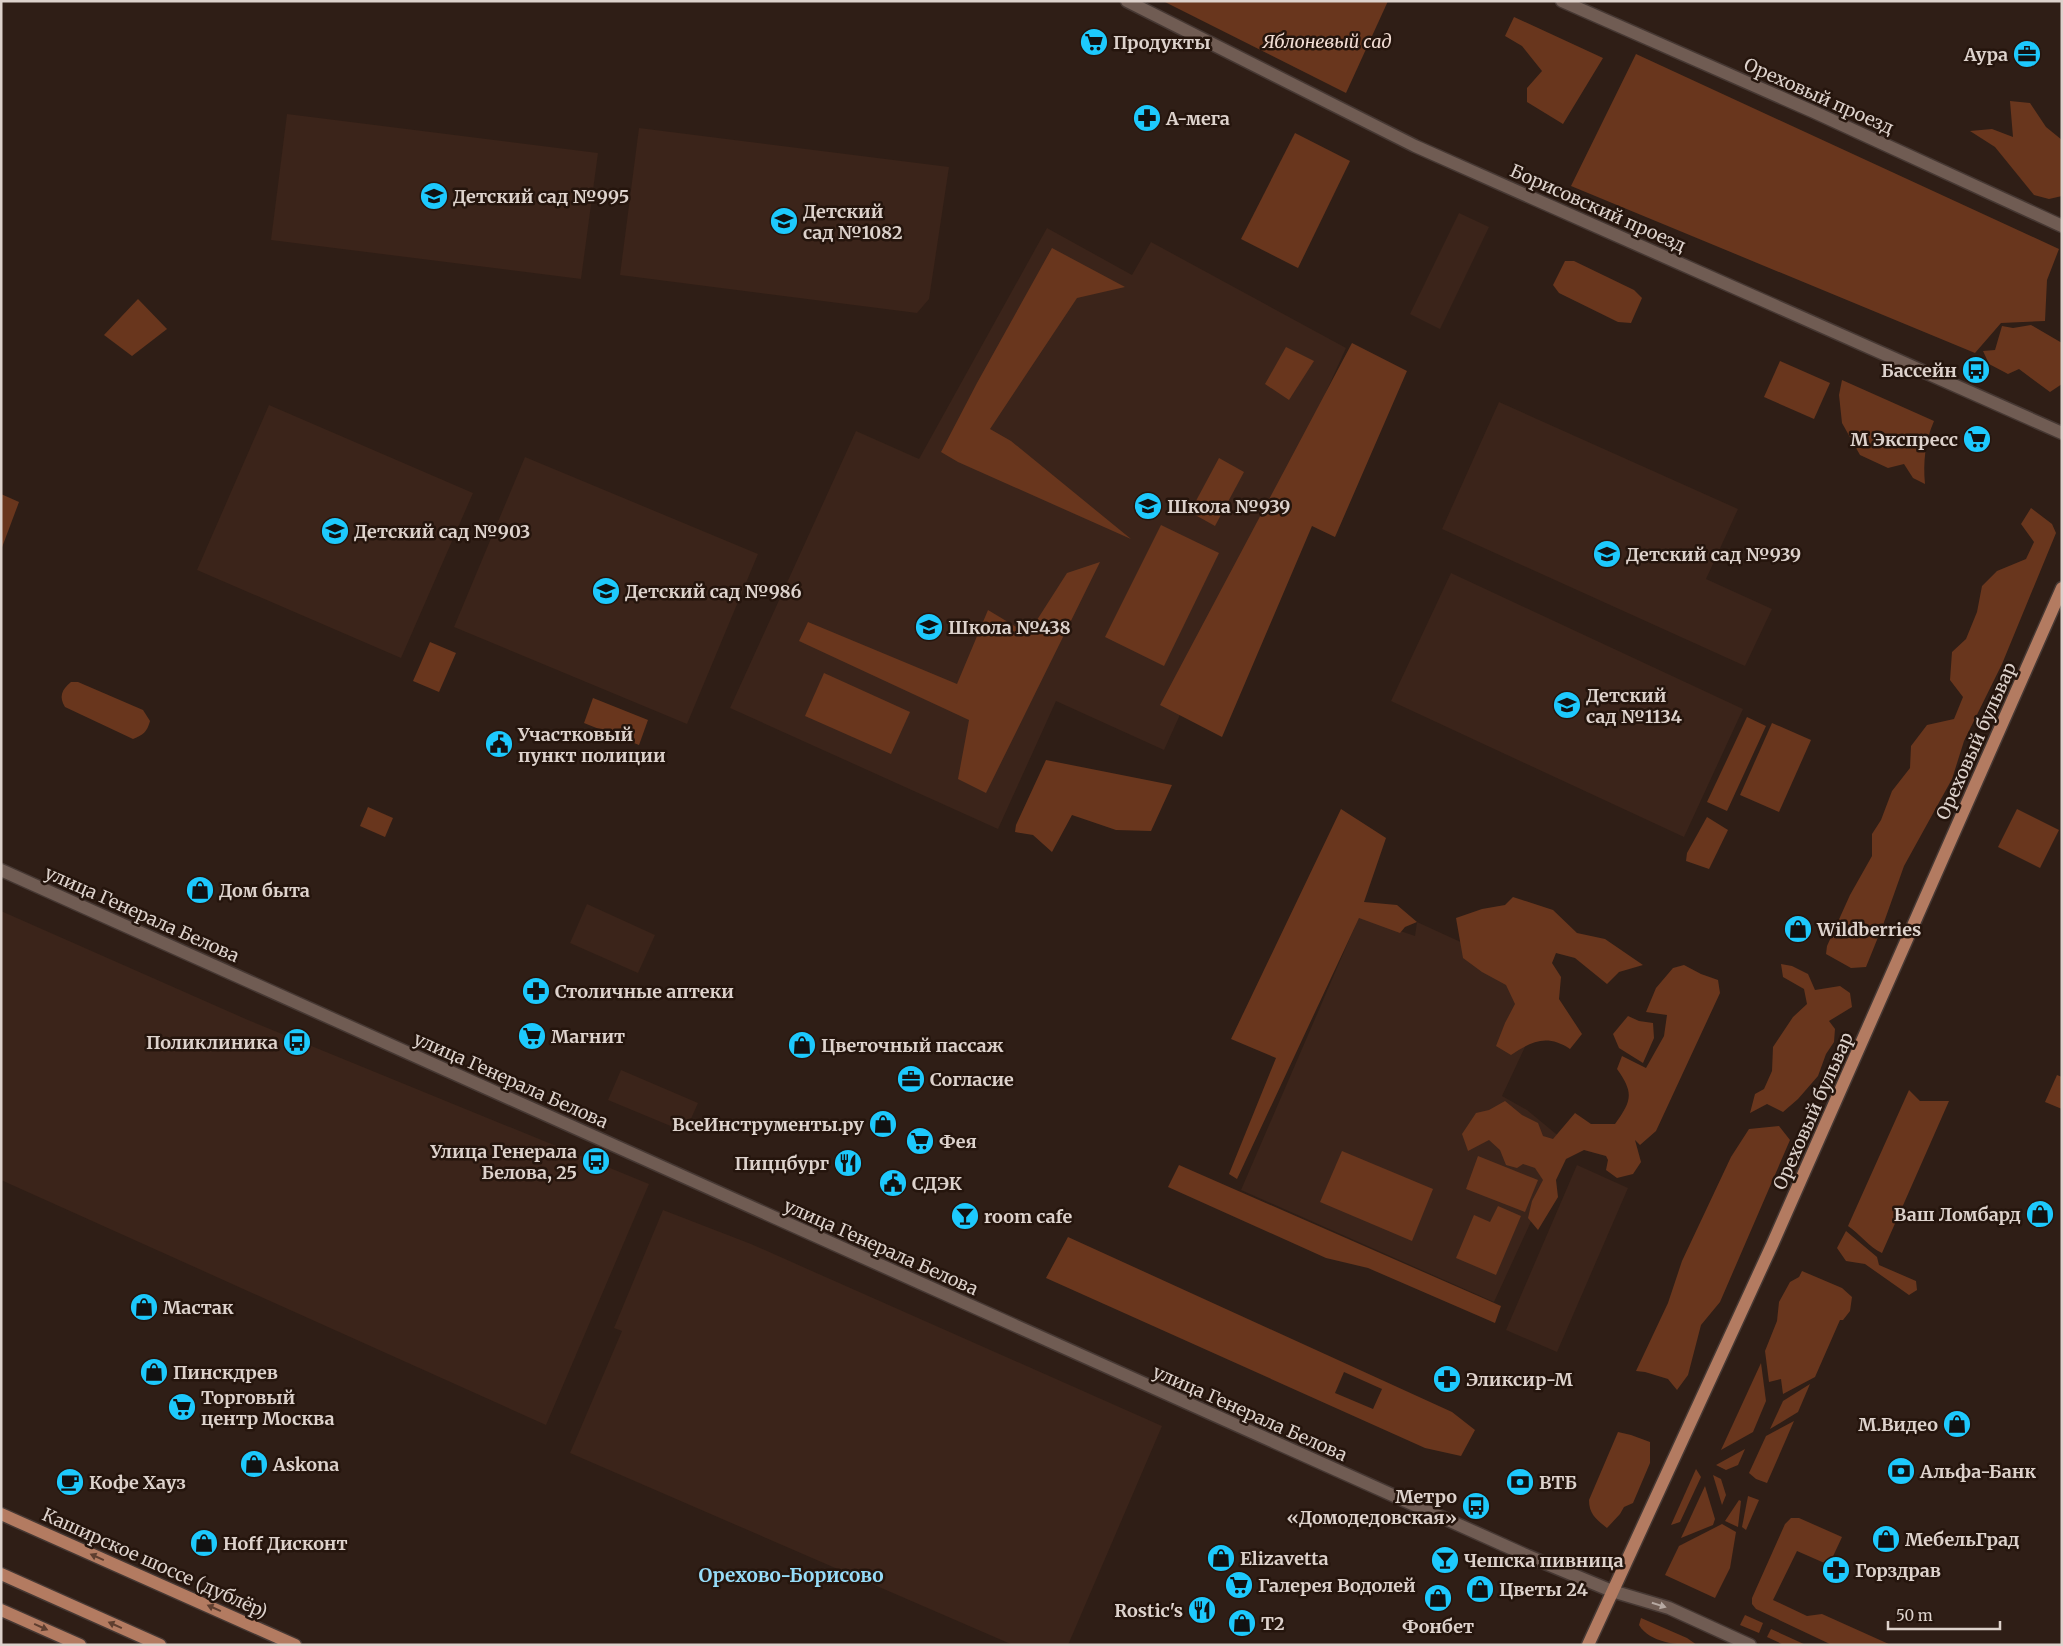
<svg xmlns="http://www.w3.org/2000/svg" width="2063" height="1646" viewBox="0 0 2063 1646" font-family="Merriweather,serif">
<rect width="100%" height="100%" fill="#2f1e16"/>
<g fill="#3b241a">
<polygon points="287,114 598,153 581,279 271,240"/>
<polygon points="639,128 949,167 929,299 917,313 620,275"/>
<polygon points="1459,213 1489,227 1440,329 1410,314"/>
<polygon points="1047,228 1132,275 1151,242 1346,348 1164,750 1056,701 998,829 730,708 856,431 919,459"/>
<polygon points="1499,402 1738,509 1706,579 1772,609 1745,666 1442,529"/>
<polygon points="269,405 473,493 401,658 197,570"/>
<polygon points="525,457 758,554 687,724 454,627"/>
<polygon points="1451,573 1743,709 1684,837 1391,701"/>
<polygon points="587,904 655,935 638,973 570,943"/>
<polygon points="1,911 248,1020 649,1184 546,1425 1,1180"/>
<polygon points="1359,917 1415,936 1417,922 1554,985 1502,1096 1527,1110 1567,1143 1494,1302 1241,1190"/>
<polygon points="621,1070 698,1103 685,1132 608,1100"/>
<polygon points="1577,1165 1628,1188 1557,1352 1506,1330"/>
<polygon points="663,1210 751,1244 1162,1426 1068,1645 1013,1645 570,1453 622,1331 614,1328"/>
</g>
<g fill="#69361d" fill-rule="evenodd">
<polygon points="1163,1 1388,1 1346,93"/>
<polygon points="1514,17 1603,58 1563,124 1527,102 1527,88 1542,71 1522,46 1505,36"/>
<polygon points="1636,54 2059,249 2047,280 2045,321 2001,323 1975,353 1571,186"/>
<polygon points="2010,101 2030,103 2046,127 2062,140 2062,196 2049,199 2034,195 1995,147 1970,131 1992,129 2013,137"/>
<polygon points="1295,133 1350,161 1298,268 1241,239"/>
<polygon points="1052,248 1125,287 1077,298 990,429 1011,441 1131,539 958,462 941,452 977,383"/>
<polygon points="1565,261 1574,261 1634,290 1642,298 1631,323 1618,322 1559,293 1553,285"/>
<polygon points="138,299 167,329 132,356 104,335"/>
<polygon points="2031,325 2062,343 2062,384 2050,392 2019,369 2008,374 1989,364 1983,351 1995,350 2002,326 2013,328"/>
<polygon points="1352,343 1407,371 1335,537 1312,526 1222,737 1160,705"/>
<polygon points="1286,347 1314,361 1289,400 1265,384"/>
<polygon points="1780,361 1830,383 1814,419 1764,397"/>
<path d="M 1842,380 L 1934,421 C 1925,442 1923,462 1925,484 L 1913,478 L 1904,464 L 1888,468 L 1860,455 L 1842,423 L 1839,395 Z"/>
<polygon points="1219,458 1244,472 1215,526 1190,512"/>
<polygon points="1,494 19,502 1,550"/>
<polygon points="2031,508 2052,524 2056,533 2002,664 1964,741 1952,779 1904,866 1883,925 1866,967 1851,968 1826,954 1827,946 1850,895 1872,856 1872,834 1881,820 1892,791 1910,768 1911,746 1927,725 1954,719 1963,697 1950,680 1952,652 1966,639 1977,612 1982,586 1997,571 2026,559 2034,542 2021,524"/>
<polygon points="1161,525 1219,553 1164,666 1105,637"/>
<polygon points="1100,562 986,793 958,779 969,720 799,641 808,622 957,684 988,610 1028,634 1067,573"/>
<polygon points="430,642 456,653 439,692 413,681"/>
<polygon points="824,673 910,712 891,754 805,716"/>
<path d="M 71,682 L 78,682 L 143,710 L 150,721 C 147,732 143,735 133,739 L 65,707 C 59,697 61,690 71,682 Z"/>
<polygon points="593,698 648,720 639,745 584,723"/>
<polygon points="1747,717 1766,726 1727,811 1707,802"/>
<polygon points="1772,723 1811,740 1779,812 1740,795"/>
<polygon points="1046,760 1172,785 1151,831 1116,830 1072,815 1052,852 1033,835 1015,832 1016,825"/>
<polygon points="368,807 393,818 385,837 360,826"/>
<polygon points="1341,809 1386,838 1364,902 1397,905 1417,922 1405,927 1400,933 1359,918 1237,1179 1229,1174 1276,1058 1231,1039"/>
<polygon points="2017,809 2059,830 2040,868 1998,847"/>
<polygon points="1707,817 1728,830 1709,869 1686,861 1687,853"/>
<path d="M 1513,897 L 1553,910 L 1577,933 L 1605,939 L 1643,965 L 1619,972 L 1607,984 L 1575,958 L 1556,953 L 1552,963 L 1561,977 L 1559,999 L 1582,1034 L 1570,1049 C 1547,1034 1532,1041 1511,1055 L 1496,1046 L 1505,1023 L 1515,1004 L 1506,985 L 1482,972 L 1463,958 L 1456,918 L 1482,909 L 1505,905 Z"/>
<polygon points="1781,964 1792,966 1808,974 1815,990 1840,986 1850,993 1852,1007 1829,1021 1835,1029 1834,1042 1826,1054 1818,1076 1798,1099 1783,1112 1767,1104 1750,1113 1755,1094 1764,1089 1772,1071 1773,1047 1793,1017 1807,1004 1804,989 1783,977"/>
<path d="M 1684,965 L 1701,974 L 1718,980 L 1720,993 L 1656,1131 L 1640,1145 L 1635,1140 L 1641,1162 L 1633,1174 L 1617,1178 L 1606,1170 L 1608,1160 L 1606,1156 L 1584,1150 L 1566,1159 L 1556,1180 L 1558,1197 L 1538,1230 L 1528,1218 L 1532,1201 L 1543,1180 L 1535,1168 L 1523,1164 L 1517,1168 L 1506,1165 L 1500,1150 L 1489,1140 L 1468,1151 L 1462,1134 L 1476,1113 L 1489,1110 L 1505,1101 L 1522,1115 L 1538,1123 L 1543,1136 L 1553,1139 L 1575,1113 L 1591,1124 L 1615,1124 C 1632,1100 1634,1093 1617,1069 L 1622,1056 L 1646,1068 L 1664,1036 L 1667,1015 L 1646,1012 L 1656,988 L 1673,968 Z"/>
<polygon points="1628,1016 1639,1021 1653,1023 1654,1038 1643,1063 1619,1048 1613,1034"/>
<polygon points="2057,1075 2062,1077 2062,1109 2045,1102"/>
<path d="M 1909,1090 L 1920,1101 L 1949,1101 L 1882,1253 C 1869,1247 1860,1234 1848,1226 Z"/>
<polygon points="1779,1126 1790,1140 1720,1302 1701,1325 1688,1375 1677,1390 1668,1379 1645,1372 1636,1371 1668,1303 1682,1261 1731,1157 1749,1129"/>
<polygon points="1342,1151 1433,1189 1412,1241 1320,1202"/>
<polygon points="1478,1156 1538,1180 1525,1212 1466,1189"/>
<polygon points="1179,1165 1501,1306 1495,1323 1368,1268 1326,1258 1168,1187"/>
<polygon points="1498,1206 1521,1216 1496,1275 1456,1258 1474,1215 1490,1222"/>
<polygon points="1846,1231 1877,1257 1879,1265 1916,1281 1917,1290 1909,1295 1865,1264 1846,1261 1837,1248"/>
<path d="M 1068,1237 L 1452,1412 L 1475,1430 L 1461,1456 L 1425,1448 L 1046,1278 ZM 1344,1372 L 1382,1389 L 1373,1409 L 1335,1393 Z"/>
<polygon points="1802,1271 1842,1288 1852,1297 1850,1311 1843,1320 1840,1320 1815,1377 1783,1394 1781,1379 1769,1382 1765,1351 1777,1321 1779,1302 1790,1282 1799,1277"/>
<polygon points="1761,1363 1766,1401 1753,1432 1721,1450"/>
<polygon points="1810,1384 1798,1412 1770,1429 1783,1401"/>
<polygon points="1794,1421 1767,1483 1756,1479 1749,1473 1766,1436"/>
<path d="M 1618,1432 L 1631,1435 L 1650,1442 L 1650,1463 L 1633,1503 L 1624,1507 L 1620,1514 L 1607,1528 C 1596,1519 1589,1514 1589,1500 Z"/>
<polygon points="1745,1449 1738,1465 1726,1470 1716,1465"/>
<polygon points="1696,1469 1701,1477 1680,1522 1671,1525"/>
<polygon points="1713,1475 1721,1479 1726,1495 1722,1505"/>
<polygon points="1705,1486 1715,1519 1713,1525 1681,1538"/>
<polygon points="1748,1496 1759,1500 1746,1530 1742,1527"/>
<polygon points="1739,1500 1741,1501 1738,1527 1725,1521"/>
<polygon points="1791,1518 1799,1518 1842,1537 1829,1565 1797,1551 1773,1600 1807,1616 1822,1614 1891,1645 1832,1645 1756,1609 1752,1604 1752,1598 1785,1524"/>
<polygon points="1722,1524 1736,1532 1730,1568 1715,1598 1665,1575 1679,1546"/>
<polygon points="1745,1615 1763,1623 1759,1633 1740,1625"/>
<path d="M 1641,1618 L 1687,1638 L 1697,1645 C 1677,1645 1650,1643 1639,1625 Z"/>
<polygon points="1771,1629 1806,1645 1784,1645 1767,1637"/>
</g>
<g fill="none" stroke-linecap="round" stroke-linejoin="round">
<defs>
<g id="minor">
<polyline points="1127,1 1415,146 2062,433"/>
<polyline points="1562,1 1814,112 2062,226"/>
<polyline points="1,870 1528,1556 1612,1591 1669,1608 1750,1645"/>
</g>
<g id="major">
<polyline points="1,1514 295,1645"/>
<polyline points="1,1574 160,1645"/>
<polyline points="1,1610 80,1645"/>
<polyline points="1588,1645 1772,1245 2062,588"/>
</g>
</defs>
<use href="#minor" stroke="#463833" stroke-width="15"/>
<use href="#major" stroke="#463833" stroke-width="15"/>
<use href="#minor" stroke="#705c53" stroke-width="12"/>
<use href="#major" stroke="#b37b61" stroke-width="12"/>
</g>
<defs><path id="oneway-solid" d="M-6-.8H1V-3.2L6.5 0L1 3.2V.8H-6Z" transform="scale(1.25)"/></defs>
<g fill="#5e3e2f">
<use href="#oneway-solid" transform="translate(97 1557) rotate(-156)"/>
<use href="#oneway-solid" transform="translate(214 1608) rotate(-156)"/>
<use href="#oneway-solid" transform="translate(115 1625) rotate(-156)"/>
<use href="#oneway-solid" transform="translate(41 1627) rotate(24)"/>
</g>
<use fill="#b7a9a2" href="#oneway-solid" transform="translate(1659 1605) rotate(17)"/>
<defs>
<symbol id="supermarket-disc" viewBox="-11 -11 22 22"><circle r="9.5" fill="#1dc9fd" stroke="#25150d"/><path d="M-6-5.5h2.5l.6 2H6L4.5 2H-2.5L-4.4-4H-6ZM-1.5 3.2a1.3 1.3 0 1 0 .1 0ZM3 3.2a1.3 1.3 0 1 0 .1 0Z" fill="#111"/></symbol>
<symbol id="office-disc" viewBox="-11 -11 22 22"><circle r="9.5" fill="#1dc9fd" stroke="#25150d"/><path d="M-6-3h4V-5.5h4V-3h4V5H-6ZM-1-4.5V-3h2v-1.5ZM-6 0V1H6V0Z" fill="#111"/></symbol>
<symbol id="pharmacy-disc" viewBox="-11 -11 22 22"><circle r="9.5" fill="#1dc9fd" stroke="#25150d"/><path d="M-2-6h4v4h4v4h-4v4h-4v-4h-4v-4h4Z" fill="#111"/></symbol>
<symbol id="school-disc" viewBox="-11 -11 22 22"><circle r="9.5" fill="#1dc9fd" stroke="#25150d"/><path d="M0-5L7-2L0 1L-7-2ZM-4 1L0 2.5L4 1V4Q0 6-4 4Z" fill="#111"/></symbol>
<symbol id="bus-disc" viewBox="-11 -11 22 22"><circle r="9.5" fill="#1dc9fd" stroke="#25150d"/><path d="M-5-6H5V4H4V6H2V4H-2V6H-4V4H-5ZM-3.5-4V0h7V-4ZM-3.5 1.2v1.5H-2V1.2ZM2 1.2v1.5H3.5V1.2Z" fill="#111"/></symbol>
<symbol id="civic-disc" viewBox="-11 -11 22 22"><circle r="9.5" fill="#1dc9fd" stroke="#25150d"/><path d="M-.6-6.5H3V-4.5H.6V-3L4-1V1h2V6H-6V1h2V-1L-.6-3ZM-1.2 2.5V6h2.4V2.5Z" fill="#111"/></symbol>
<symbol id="shop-disc" viewBox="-11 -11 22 22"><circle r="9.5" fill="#1dc9fd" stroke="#25150d"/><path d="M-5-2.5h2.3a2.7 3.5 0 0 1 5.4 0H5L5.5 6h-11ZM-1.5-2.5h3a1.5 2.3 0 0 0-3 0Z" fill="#111"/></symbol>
<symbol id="restaurant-disc" viewBox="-11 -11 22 22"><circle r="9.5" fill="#1dc9fd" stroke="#25150d"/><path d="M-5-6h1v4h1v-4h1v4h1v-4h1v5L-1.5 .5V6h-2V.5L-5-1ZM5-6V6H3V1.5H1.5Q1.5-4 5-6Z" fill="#111"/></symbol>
<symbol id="bar-disc" viewBox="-11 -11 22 22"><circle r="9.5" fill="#1dc9fd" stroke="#25150d"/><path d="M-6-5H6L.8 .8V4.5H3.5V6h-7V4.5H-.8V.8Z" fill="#111"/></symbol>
<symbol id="bank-disc" viewBox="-11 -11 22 22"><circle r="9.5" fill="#1dc9fd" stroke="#25150d"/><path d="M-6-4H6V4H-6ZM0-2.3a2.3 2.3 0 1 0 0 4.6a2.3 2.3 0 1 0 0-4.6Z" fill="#111"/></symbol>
<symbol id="cafe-disc" viewBox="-11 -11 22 22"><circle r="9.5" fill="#1dc9fd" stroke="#25150d"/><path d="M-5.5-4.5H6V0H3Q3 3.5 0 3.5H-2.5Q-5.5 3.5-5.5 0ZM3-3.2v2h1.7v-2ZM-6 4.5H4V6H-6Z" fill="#111"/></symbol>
</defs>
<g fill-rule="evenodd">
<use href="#supermarket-disc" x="1078" y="26" width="32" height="32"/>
<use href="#office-disc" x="2011" y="38" width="32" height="32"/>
<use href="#pharmacy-disc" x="1131" y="102" width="32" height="32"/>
<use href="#school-disc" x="418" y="180" width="32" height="32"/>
<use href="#school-disc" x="768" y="205" width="32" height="32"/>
<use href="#bus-disc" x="1960" y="354" width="32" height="32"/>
<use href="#supermarket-disc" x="1961" y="423" width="32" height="32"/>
<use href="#school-disc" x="1132" y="490" width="32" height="32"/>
<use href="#school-disc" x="319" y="515" width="32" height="32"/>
<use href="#school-disc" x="1591" y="538" width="32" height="32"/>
<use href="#school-disc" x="590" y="575" width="32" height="32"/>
<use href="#school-disc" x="913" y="611" width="32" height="32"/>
<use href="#school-disc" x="1551" y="689" width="32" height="32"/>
<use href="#civic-disc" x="483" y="728" width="32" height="32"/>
<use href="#shop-disc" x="184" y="874" width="32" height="32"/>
<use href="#shop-disc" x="1782" y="913" width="32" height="32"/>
<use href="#pharmacy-disc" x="520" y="975" width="32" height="32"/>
<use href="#supermarket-disc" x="516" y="1020" width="32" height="32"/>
<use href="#bus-disc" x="281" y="1026" width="32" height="32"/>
<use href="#shop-disc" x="786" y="1029" width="32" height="32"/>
<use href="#office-disc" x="895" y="1063" width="32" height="32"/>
<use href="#shop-disc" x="867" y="1108" width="32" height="32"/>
<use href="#supermarket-disc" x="904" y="1125" width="32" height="32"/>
<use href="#bus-disc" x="580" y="1145" width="32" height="32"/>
<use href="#restaurant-disc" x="832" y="1147" width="32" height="32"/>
<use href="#civic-disc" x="877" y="1167" width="32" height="32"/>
<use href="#shop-disc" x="2024" y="1198" width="32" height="32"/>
<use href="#bar-disc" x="949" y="1200" width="32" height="32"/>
<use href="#shop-disc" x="128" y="1291" width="32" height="32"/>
<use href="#shop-disc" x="138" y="1356" width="32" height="32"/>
<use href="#pharmacy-disc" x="1431" y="1363" width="32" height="32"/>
<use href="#supermarket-disc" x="166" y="1391" width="32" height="32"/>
<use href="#shop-disc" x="1941" y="1408" width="32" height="32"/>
<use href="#shop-disc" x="238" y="1448" width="32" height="32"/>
<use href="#bank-disc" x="1885" y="1455" width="32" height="32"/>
<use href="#cafe-disc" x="54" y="1466" width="32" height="32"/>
<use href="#bank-disc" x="1504" y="1466" width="32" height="32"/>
<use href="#bus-disc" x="1460" y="1490" width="32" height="32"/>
<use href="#shop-disc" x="1870" y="1523" width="32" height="32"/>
<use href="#shop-disc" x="188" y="1527" width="32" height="32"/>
<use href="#shop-disc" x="1205" y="1542" width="32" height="32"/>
<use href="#bar-disc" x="1429" y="1544" width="32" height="32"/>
<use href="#pharmacy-disc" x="1820" y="1554" width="32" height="32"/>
<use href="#supermarket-disc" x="1223" y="1569" width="32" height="32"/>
<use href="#shop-disc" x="1464" y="1573" width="32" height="32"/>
<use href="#shop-disc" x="1422" y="1582" width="32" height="32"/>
<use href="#restaurant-disc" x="1186" y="1594" width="32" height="32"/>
<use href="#shop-disc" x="1226" y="1607" width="32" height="32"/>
</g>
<g text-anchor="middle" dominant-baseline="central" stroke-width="5" stroke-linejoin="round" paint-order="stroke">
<g font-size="18" font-style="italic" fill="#f2ddd4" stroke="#25150d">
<text x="1327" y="41">Яблоневый сад</text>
</g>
<g font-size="18" font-weight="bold" fill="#ddd2cc" stroke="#25150d" text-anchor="start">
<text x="1113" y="42">Продукты</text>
<text x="2008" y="54" text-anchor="end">Аура</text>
<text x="1166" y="118">А-мега</text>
<text x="453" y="196">Детский сад №995</text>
<text x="803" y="211">Детский<tspan x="803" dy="21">сад №1082</tspan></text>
<text x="1957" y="370" text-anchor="end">Бассейн</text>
<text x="1958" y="439" text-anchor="end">М Экспресс</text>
<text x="1167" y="506">Школа №939</text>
<text x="354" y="531">Детский сад №903</text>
<text x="1626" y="554">Детский сад №939</text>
<text x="625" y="591">Детский сад №986</text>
<text x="948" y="627">Школа №438</text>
<text x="1586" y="695">Детский<tspan x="1586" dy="21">сад №1134</tspan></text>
<text x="518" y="734">Участковый<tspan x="518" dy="21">пункт полиции</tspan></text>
<text x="219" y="890">Дом быта</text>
<text x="1817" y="929">Wildberries</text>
<text x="555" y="991">Столичные аптеки</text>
<text x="551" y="1036">Магнит</text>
<text x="278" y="1042" text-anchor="end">Поликлиника</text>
<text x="821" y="1045">Цветочный пассаж</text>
<text x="930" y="1079">Согласие</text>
<text x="864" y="1124" text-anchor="end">ВсеИнструменты.ру</text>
<text x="939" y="1141">Фея</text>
<text x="577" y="1151" text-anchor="end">Улица Генерала<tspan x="577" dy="21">Белова, 25</tspan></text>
<text x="829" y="1163" text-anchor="end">Пиццбург</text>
<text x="912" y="1183">СДЭК</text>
<text x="2021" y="1214" text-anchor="end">Ваш Ломбард</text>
<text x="984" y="1216">room cafe</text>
<text x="163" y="1307">Мастак</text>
<text x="173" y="1372">Пинскдрев</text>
<text x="1466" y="1379">Эликсир-М</text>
<text x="201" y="1397">Торговый<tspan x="201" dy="21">центр Москва</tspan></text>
<text x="1938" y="1424" text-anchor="end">М.Видео</text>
<text x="273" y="1464">Askona</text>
<text x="1920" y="1471">Альфа-Банк</text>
<text x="89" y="1482">Кофе Хауз</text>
<text x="1539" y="1482">ВТБ</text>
<text x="1457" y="1496" text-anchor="end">Метро<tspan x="1457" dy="21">«Домодедовская»</tspan></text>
<text x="1905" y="1539">МебельГрад</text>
<text x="223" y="1543">Hoff Дисконт</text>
<text x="1240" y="1558">Elizavetta</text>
<text x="1464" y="1560">Чешска пивница</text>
<text x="1855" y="1570">Горздрав</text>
<text x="1258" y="1585">Галерея Водолей</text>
<text x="1499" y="1589">Цветы 24</text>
<text x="1183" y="1610" text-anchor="end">Rostic's</text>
<text x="1261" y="1623">T2</text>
<text x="1438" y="1626" text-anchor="middle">Фонбет</text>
</g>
<g font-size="18" fill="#ddd2cc" stroke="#25150d">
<text transform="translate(1819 96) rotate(24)">Ореховый проезд</text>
<text transform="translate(1598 208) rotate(24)">Борисовский проезд</text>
<text transform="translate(1976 741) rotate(-66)">Ореховый бульвар</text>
<text transform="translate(142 914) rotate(24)">улица Генерала Белова</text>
<text transform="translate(511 1080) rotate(24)">улица Генерала Белова</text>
<text transform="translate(1813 1111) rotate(-66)">Ореховый бульвар</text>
<text transform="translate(881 1247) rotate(24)">улица Генерала Белова</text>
<text transform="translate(1250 1413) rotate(24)">улица Генерала Белова</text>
<text transform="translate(155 1563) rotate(24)">Каширское шоссе (дублёр)</text>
</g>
<g font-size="19" font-weight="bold" fill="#96dcf8" stroke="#25150d">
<text x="791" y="1575">Орехово-Борисово</text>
</g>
</g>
<rect width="2063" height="1646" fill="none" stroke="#ddd2cc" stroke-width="5"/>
<path d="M1888 1621v8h112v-8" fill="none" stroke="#ddd2cc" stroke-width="2.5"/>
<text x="1896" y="1621" font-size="15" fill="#ddd2cc" stroke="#25150d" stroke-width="4" paint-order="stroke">50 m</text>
</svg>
